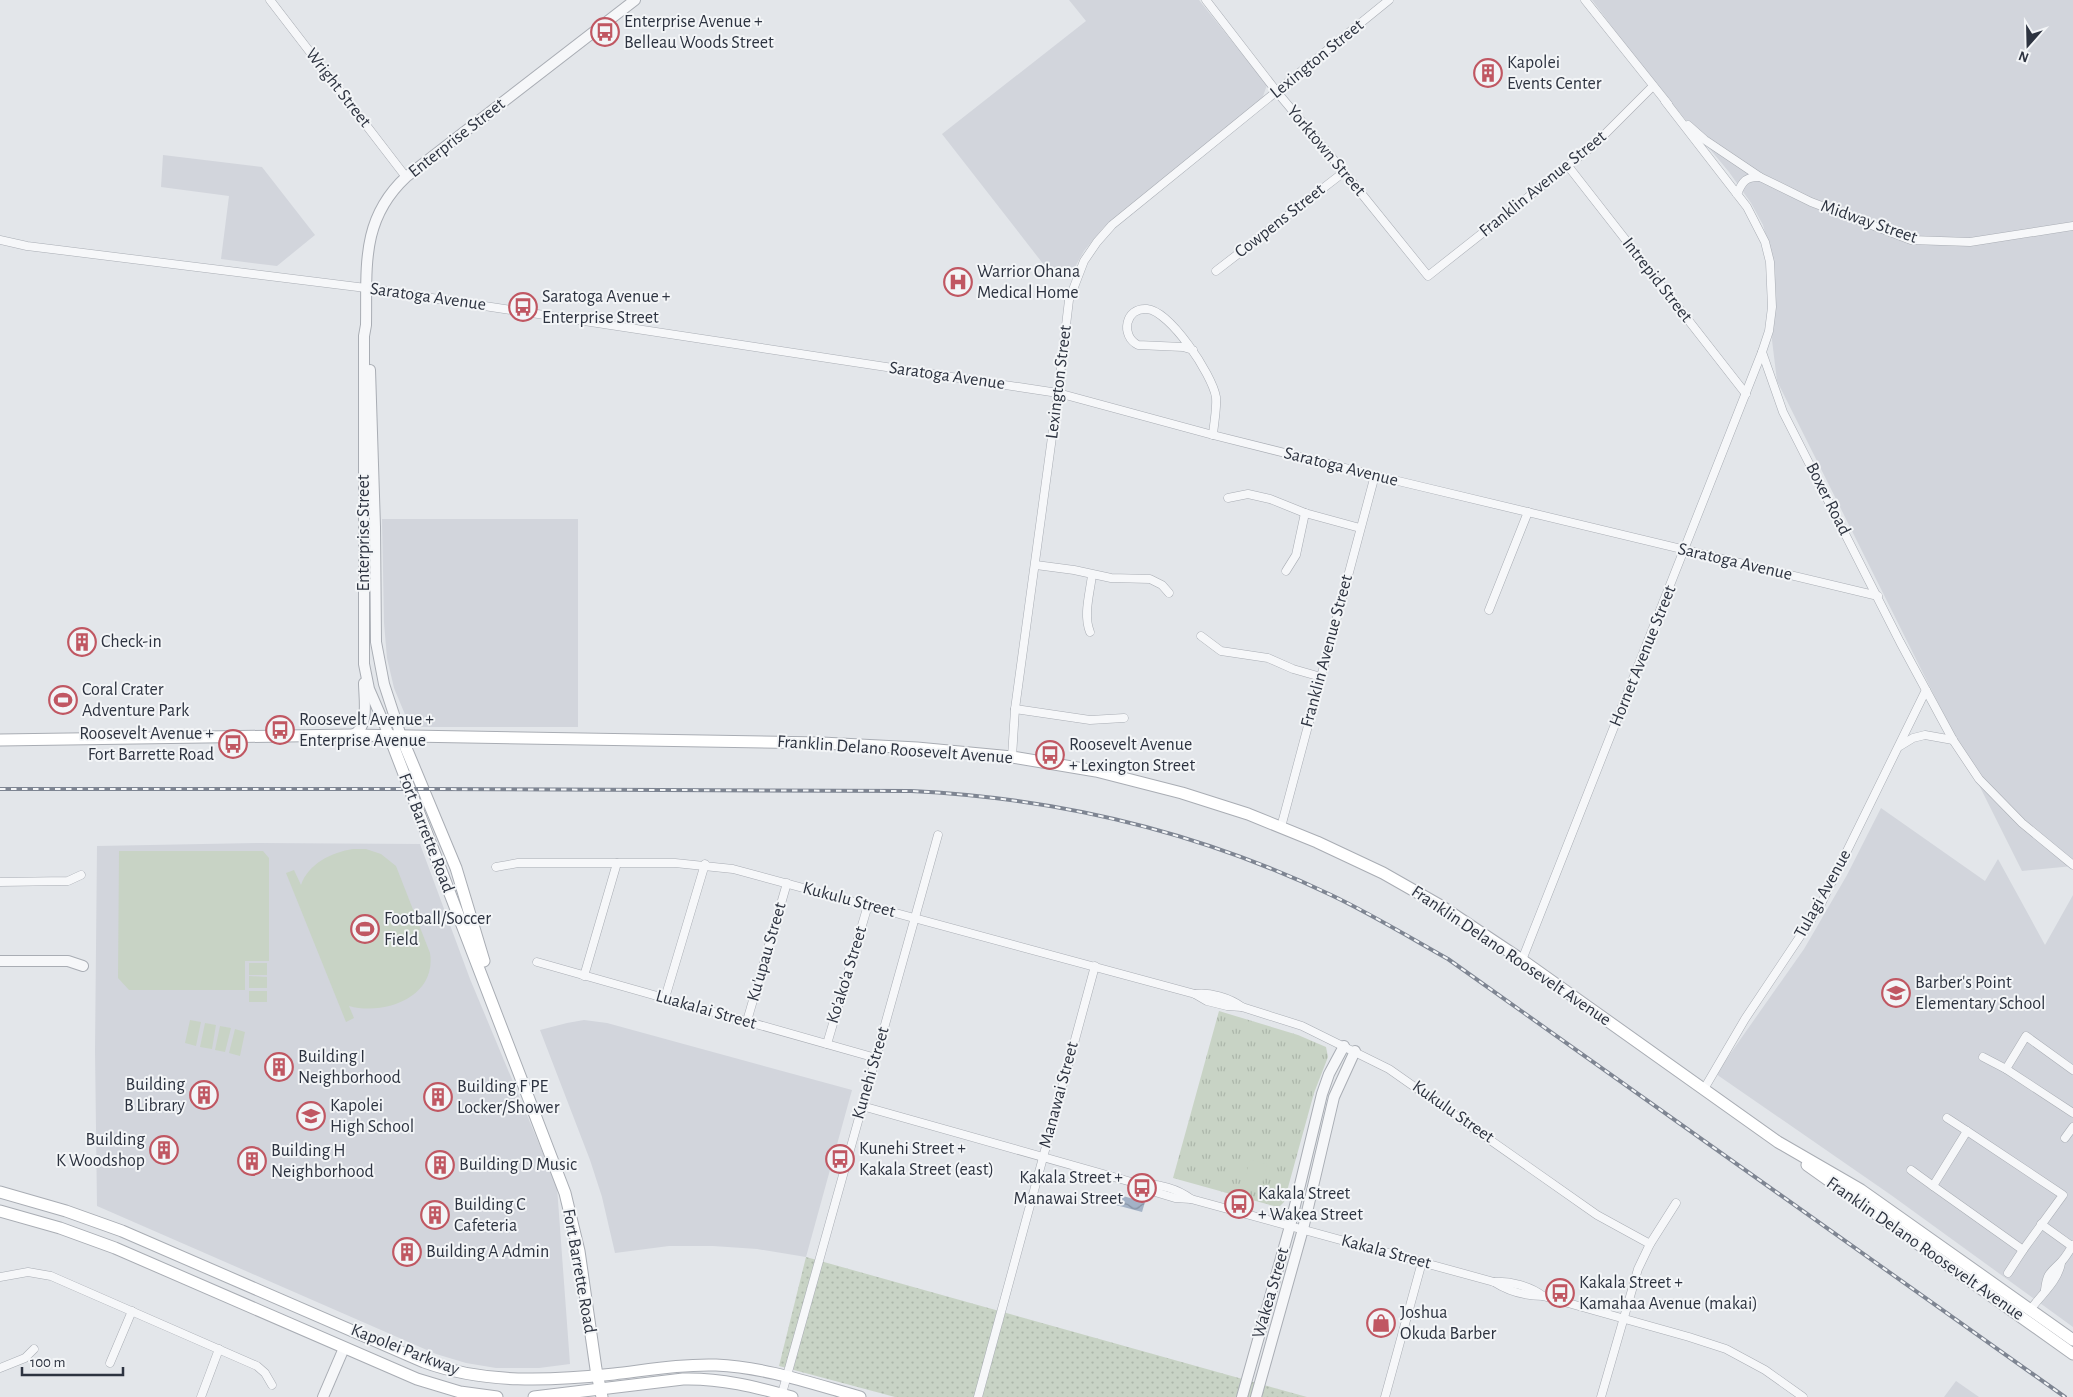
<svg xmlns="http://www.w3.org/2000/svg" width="2073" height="1397" viewBox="0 0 2073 1397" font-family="'Alegreya Sans',sans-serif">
<defs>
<pattern id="grass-dots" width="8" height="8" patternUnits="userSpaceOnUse" patternTransform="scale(1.25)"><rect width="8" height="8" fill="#c8d3c5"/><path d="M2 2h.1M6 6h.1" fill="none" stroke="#acb6aa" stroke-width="1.8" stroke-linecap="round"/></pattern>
<pattern id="park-tufts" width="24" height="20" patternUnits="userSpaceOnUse" patternTransform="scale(1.25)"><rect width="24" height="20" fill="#c8d3c5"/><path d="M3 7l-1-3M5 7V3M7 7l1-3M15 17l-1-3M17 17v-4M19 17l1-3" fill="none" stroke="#acb6aa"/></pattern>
<pattern id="water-waves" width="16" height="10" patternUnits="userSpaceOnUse" patternTransform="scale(1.25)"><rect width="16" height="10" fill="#a3b2c6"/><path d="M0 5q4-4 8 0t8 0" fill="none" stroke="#8591a2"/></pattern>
</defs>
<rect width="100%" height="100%" fill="#e3e6ea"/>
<g fill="#d2d5dc">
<polygon points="1069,0 1199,0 1267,85 1262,99 1103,228 1084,251 1071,274 1066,278 1060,278 1051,274 942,134 1086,21"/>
<polygon points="1592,0 2073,0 2073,866 2022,871 1777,381 1772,340 1775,271 1763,225 1751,203 1729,172 1650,77"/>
<polygon points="163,155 262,167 315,235 277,266 221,259 229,196 161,187"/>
<polygon points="382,519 578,519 578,727 416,727 409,724 394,688 387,658 384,623"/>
<polygon points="1881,808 1985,881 1998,859 2045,945 2073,895 2073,1327 1891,1195 1716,1074 1804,949 1847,875"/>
<polygon points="260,843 420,844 470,979 557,1187 570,1364 539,1368 496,1368 466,1363 436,1354 97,1206 95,1051 97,846"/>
<polygon points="584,1020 607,1023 852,1090 806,1257 757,1249 713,1246 669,1246 615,1253 602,1197 590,1160 540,1030 567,1023"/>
<polygon points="1956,1381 1979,1397 1944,1397"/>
</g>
<polygon fill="url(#grass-dots)" points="806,1257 1307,1397 895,1397 779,1366"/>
<polygon fill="url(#park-tufts)" points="1219,1011 1298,1035 1326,1047 1328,1057 1314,1093 1284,1202 1280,1206 1274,1206 1173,1178"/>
<g fill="#c8d3c5">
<path d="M 353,849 L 366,849 L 381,854 L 396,866 L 430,953 C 437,997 385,1016 349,1006 L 354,1018 L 346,1022 L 286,873 L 294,870 L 301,885 C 308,864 332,852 353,849 Z"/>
<polygon points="119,851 263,851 269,858 269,961 245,961 245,990 129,990 118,978"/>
<rect x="249" y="963" width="18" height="12"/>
<polygon points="249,976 267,977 267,988 249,988"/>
<rect x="249" y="991" width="18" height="11"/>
<polygon points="190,1020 201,1022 196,1046 185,1043"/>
<polygon points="205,1023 216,1025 212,1049 200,1047"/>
<polygon points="220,1026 231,1028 225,1052 215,1050"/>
<polygon points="235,1029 245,1032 240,1056 229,1053"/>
<polygon points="1250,1160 1267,1164 1260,1192 1242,1188"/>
</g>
<polygon fill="url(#water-waves)" points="1119,1195 1145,1202 1142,1212 1116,1205"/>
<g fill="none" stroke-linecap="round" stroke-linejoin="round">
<defs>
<g id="minor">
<polyline points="270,0 406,177"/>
<polyline points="1206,0 1277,92 1344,172 1428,276 1594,145 1653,86"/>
<polyline points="1585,0 1668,104"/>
<polyline points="1665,101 1747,207 1765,242 1770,262 1772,307 1769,331 1762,352 1783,412 1900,642 1953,740 1979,779 2022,823 2073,865"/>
<polyline points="1688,125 1705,140 1760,177"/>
<polyline points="1568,166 1746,394"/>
<path d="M 1737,194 C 1742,182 1746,176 1760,177 L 1811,202 L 1911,240 L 1970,242 L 2073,226"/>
<polyline points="0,240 27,246 366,288 1058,393 1213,435 1373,475 1878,596"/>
<polyline points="1216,271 1344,172"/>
<path d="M 1193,350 L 1183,347 L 1138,345 C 1120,336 1125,307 1147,309 C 1170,311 1212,374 1216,397 C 1217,409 1214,422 1213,435"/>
<polyline points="1228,498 1248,494 1270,499 1305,513 1360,528"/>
<polyline points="1036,565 1074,570 1111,578 1150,579 1162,585 1169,593"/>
<polyline points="1286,571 1296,555 1305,513"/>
<polyline points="1489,610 1528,512"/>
<path d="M 1090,632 C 1083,615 1090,593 1092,575"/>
<polyline points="1201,636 1221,651 1268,658 1293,669 1321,677"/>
<polyline points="1015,709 1090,720 1124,718"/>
<polyline points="1900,746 1913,738 1925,735 1953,740"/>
<polyline points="1012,757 1015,709 1058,393 1069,300 1084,261 1097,242 1112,225 1389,0"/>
<polyline points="1281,827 1375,475"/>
<polyline points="496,867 518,863 675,863 733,869 1195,994 1207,1001 1227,1006 1242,1007 1302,1026 1389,1069 1597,1215 1650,1244"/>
<polyline points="0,882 68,881 81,875"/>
<polyline points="1522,960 1762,352"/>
<polyline points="537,962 876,1058"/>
<polyline points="584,976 617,863"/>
<path d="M 1195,994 C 1210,992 1230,998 1242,1007"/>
<polyline points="665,998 705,864"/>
<polyline points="747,1021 787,883"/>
<polyline points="827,1044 868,905"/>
<polyline points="1983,1057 2006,1069"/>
<polyline points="2073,1070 2026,1036 2006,1069 2073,1113"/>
<polyline points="1704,1089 1745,1019 1819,908 1926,690"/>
<path d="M 862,1106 L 1142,1185 L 1155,1192 L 1175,1198 L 1191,1199 L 1494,1282 C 1508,1291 1526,1296 1543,1296 L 1689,1337 L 1726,1349 L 1765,1370 L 1803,1397"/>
<polyline points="1947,1118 1967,1131"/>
<polygon points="1967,1131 2063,1195 2023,1250 1933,1186"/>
<polyline points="2065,1138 2073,1127"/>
<polyline points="1911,1170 1933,1186"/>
<path d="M 1142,1185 C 1158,1183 1178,1189 1191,1199"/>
<polyline points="2041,1224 2073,1247"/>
<polyline points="2008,1273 2023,1250"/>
<polyline points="0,1277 28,1272 51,1276 257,1366 265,1373 272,1385"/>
<path d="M 1494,1282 C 1510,1281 1530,1286 1543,1296"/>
<path d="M 2045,1290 C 2047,1273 2050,1273 2061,1262 C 2066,1257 2069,1251 2073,1245"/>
<path d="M 2030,1310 C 2041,1295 2058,1281 2061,1263"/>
<polyline points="110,1363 132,1311"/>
<polyline points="0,1368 25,1358 34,1349"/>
<polyline points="201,1397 219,1349"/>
<polyline points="781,1397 938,835"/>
<polyline points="978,1397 1095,966"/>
<polyline points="1385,1397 1422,1262"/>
<polyline points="1601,1397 1638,1269 1650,1244 1676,1203"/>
</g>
<g id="tertiary">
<polyline points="370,370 375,527 376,642 384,684 401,736"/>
<path d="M 352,735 C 370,729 364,698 364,683"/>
<path d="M 389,735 L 369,689 L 364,664 L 364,336 L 366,325 C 367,268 360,220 406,177 L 635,0"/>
<polyline points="0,961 68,961 83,966"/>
<polyline points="323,1397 344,1348"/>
<polyline points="1242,1397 1290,1226 1322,1094 1329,1074 1344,1046"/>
<polyline points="1256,1397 1303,1229 1334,1097 1355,1051"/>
</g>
<g id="secondary">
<polyline points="389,735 565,1193 579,1251 596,1369 602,1397"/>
<polyline points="401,736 456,868 484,961"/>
<polyline points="0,740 352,735 822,743 917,748 1012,757 1096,771 1182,793 1248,814 1317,842 1383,873 1441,906 1522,960 1778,1142 1861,1190 2073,1340"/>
<polyline points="1807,1165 2073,1354"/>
<path d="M 0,1192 L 66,1211 L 122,1231 L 424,1362 C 485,1384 550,1381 614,1374 C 648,1370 682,1364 716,1365 C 765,1367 813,1384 860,1397"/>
<polyline points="0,1211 60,1228 115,1248 417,1379 460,1392 497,1397"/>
<path d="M 534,1397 L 683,1379 C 721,1378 756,1387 792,1397"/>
</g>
</defs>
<use href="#minor" stroke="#a9adb4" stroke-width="9"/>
<use href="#tertiary" stroke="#a9adb4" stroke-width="12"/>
<use href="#secondary" stroke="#a9adb4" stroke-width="13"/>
<use href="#minor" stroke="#f6f7f9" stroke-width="8"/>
<use href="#tertiary" stroke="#f6f7f9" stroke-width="10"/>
<use href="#secondary" stroke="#fff" stroke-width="11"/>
<defs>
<path id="rail" d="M 0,789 L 423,789 L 911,791 C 1056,798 1199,832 1331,895 C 1371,914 1409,937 1448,959 L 2065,1397"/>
</defs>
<use href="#rail" stroke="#7e8592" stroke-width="4"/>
<use href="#rail" stroke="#f3f5f7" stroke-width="2" stroke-dasharray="5.5" stroke-linecap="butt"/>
</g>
<defs>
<symbol id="bus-ring" viewBox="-11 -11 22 22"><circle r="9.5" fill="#f3f5f7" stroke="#c05762" stroke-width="1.5"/><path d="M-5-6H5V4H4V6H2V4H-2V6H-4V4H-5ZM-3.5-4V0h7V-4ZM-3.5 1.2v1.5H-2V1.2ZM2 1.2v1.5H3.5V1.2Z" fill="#c05762"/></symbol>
<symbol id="building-ring" viewBox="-11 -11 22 22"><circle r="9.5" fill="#f3f5f7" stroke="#c05762" stroke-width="1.5"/><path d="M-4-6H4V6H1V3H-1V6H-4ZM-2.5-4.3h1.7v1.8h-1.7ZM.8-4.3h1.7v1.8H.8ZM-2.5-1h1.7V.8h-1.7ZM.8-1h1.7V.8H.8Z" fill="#c05762"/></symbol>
<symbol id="hospital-ring" viewBox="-11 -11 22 22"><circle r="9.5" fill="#f3f5f7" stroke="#c05762" stroke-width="1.5"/><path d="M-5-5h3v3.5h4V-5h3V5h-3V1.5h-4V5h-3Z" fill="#c05762"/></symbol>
<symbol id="stadium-ring" viewBox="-11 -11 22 22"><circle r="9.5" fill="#f3f5f7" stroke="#c05762" stroke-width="1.5"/><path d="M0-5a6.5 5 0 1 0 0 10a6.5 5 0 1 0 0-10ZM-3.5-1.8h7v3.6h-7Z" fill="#c05762"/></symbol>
<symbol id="school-ring" viewBox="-11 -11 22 22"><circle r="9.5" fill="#f3f5f7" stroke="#c05762" stroke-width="1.5"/><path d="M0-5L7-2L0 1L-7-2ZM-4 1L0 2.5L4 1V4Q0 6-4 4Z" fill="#c05762"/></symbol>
<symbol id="shop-ring" viewBox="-11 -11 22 22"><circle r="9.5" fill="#f3f5f7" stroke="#c05762" stroke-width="1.5"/><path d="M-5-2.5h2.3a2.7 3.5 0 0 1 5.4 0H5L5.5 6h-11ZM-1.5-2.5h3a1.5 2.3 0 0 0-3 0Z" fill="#c05762"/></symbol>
</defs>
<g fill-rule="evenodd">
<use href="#bus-ring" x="589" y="16" width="32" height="32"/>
<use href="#building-ring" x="1472" y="57" width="32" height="32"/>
<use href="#hospital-ring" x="942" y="266" width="32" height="32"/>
<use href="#bus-ring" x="507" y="291" width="32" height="32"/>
<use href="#building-ring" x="66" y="626" width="32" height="32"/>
<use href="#stadium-ring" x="47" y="684" width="32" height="32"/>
<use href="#bus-ring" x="264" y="714" width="32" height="32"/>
<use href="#bus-ring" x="217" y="728" width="32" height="32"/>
<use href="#bus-ring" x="1034" y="739" width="32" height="32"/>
<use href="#stadium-ring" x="349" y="913" width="32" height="32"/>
<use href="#school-ring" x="1880" y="977" width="32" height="32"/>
<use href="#building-ring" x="263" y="1051" width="32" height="32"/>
<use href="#building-ring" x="188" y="1079" width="32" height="32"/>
<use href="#building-ring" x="422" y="1081" width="32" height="32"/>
<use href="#school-ring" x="295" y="1100" width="32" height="32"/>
<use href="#building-ring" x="148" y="1134" width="32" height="32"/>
<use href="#bus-ring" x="824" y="1143" width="32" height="32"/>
<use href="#building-ring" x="236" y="1145" width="32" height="32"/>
<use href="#building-ring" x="424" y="1149" width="32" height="32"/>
<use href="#bus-ring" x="1126" y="1172" width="32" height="32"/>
<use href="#bus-ring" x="1223" y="1188" width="32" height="32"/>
<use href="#building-ring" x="419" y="1199" width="32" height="32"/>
<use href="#building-ring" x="391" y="1236" width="32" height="32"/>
<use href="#bus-ring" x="1544" y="1277" width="32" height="32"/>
<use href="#shop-ring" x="1365" y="1307" width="32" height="32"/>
</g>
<g text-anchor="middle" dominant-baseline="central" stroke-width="4" stroke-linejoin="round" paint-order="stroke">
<g font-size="18" fill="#2d3340" stroke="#f3f5f7" text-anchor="start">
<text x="624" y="22">Enterprise Avenue +<tspan x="624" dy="21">Belleau Woods Street</tspan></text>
<text x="1507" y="63">Kapolei<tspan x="1507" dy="21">Events Center</tspan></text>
<text x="977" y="272">Warrior Ohana<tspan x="977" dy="21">Medical Home</tspan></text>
<text x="542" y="297">Saratoga Avenue +<tspan x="542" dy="21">Enterprise Street</tspan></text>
<text x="101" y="642">Check-in</text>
<text x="82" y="690">Coral Crater<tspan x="82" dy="21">Adventure Park</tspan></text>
<text x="299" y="720">Roosevelt Avenue +<tspan x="299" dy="21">Enterprise Avenue</tspan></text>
<text x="214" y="734" text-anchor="end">Roosevelt Avenue +<tspan x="214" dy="21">Fort Barrette Road</tspan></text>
<text x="1069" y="745">Roosevelt Avenue<tspan x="1069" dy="21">+ Lexington Street</tspan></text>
<text x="384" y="919">Football/Soccer<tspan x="384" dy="21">Field</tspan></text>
<text x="1915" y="983">Barber's Point<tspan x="1915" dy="21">Elementary School</tspan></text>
<text x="298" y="1057">Building I<tspan x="298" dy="21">Neighborhood</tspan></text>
<text x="185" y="1085" text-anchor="end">Building<tspan x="185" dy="21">B Library</tspan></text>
<text x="457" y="1087">Building F PE<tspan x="457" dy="21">Locker/Shower</tspan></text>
<text x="330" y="1106">Kapolei<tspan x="330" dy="21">High School</tspan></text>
<text x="145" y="1140" text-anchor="end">Building<tspan x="145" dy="21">K Woodshop</tspan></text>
<text x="859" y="1149">Kunehi Street +<tspan x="859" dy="21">Kakala Street (east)</tspan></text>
<text x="271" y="1151">Building H<tspan x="271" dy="21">Neighborhood</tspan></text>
<text x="459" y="1165">Building D Music</text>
<text x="1123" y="1178" text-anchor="end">Kakala Street +<tspan x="1123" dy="21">Manawai Street</tspan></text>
<text x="1258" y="1194">Kakala Street<tspan x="1258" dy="21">+ Wakea Street</tspan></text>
<text x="454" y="1205">Building C<tspan x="454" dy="21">Cafeteria</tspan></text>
<text x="426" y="1252">Building A Admin</text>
<text x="1579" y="1283">Kakala Street +<tspan x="1579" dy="21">Kamahaa Avenue (makai)</tspan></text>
<text x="1400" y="1313">Joshua<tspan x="1400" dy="21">Okuda Barber</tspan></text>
</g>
<g font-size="18" fill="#2d3340" stroke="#f3f5f7">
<text transform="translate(1317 59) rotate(-39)">Lexington Street</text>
<text transform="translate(338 88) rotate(52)">Wright Street</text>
<text transform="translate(457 138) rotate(-38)">Enterprise Street</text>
<text transform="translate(1326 151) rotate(50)">Yorktown Street</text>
<text transform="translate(1543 184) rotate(-39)">Franklin Avenue Street</text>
<text transform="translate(1280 221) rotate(-38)">Cowpens Street</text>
<text transform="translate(1869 222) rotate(19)">Midway Street</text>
<text transform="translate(1657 280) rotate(52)">Intrepid Street</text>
<text transform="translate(428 297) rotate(8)">Saratoga Avenue</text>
<text transform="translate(947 376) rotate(8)">Saratoga Avenue</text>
<text transform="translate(1059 382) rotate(-83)">Lexington Street</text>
<text transform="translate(1341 467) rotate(14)">Saratoga Avenue</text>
<text transform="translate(1828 499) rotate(63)">Boxer Road</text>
<text transform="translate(364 533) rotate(-90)">Enterprise Street</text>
<text transform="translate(1735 562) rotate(13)">Saratoga Avenue</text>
<text transform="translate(1327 651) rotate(-75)">Franklin Avenue Street</text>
<text transform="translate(1643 656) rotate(-68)">Hornet Avenue Street</text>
<text transform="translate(895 750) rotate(4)">Franklin Delano Roosevelt Avenue</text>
<text transform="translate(426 833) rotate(69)">Fort Barrette Road</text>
<text transform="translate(1823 894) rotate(-61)">Tulagi Avenue</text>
<text transform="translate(849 900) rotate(15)">Kukulu Street</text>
<text transform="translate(767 952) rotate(-74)">Ku'upau Street</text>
<text transform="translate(1511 956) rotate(34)">Franklin Delano Roosevelt Avenue</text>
<text transform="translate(847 975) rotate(-73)">Ko'ako'a Street</text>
<text transform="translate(706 1010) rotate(16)">Luakalai Street</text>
<text transform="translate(871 1073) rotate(-74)">Kunehi Street</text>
<text transform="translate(1059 1095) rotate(-75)">Manawai Street</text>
<text transform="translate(1453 1112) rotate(35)">Kukulu Street</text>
<text transform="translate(1925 1249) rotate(35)">Franklin Delano Roosevelt Avenue</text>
<text transform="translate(1386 1252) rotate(15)">Kakala Street</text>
<text transform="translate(579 1271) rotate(80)">Fort Barrette Road</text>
<text transform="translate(1271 1293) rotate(-74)">Wakea Street</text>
<text transform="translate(405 1350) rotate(21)">Kapolei Parkway</text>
</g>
</g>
<g transform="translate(2028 45) rotate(200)" stroke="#f3f5f7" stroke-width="4" paint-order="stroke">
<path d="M0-4L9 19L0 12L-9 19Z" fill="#2d3340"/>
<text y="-8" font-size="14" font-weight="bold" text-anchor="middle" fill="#2d3340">N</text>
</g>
<path d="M22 1367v8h101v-8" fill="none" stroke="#2d3340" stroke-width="2.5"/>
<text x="30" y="1367" font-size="15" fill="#2d3340" stroke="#f3f5f7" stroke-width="4" paint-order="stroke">100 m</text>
</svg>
